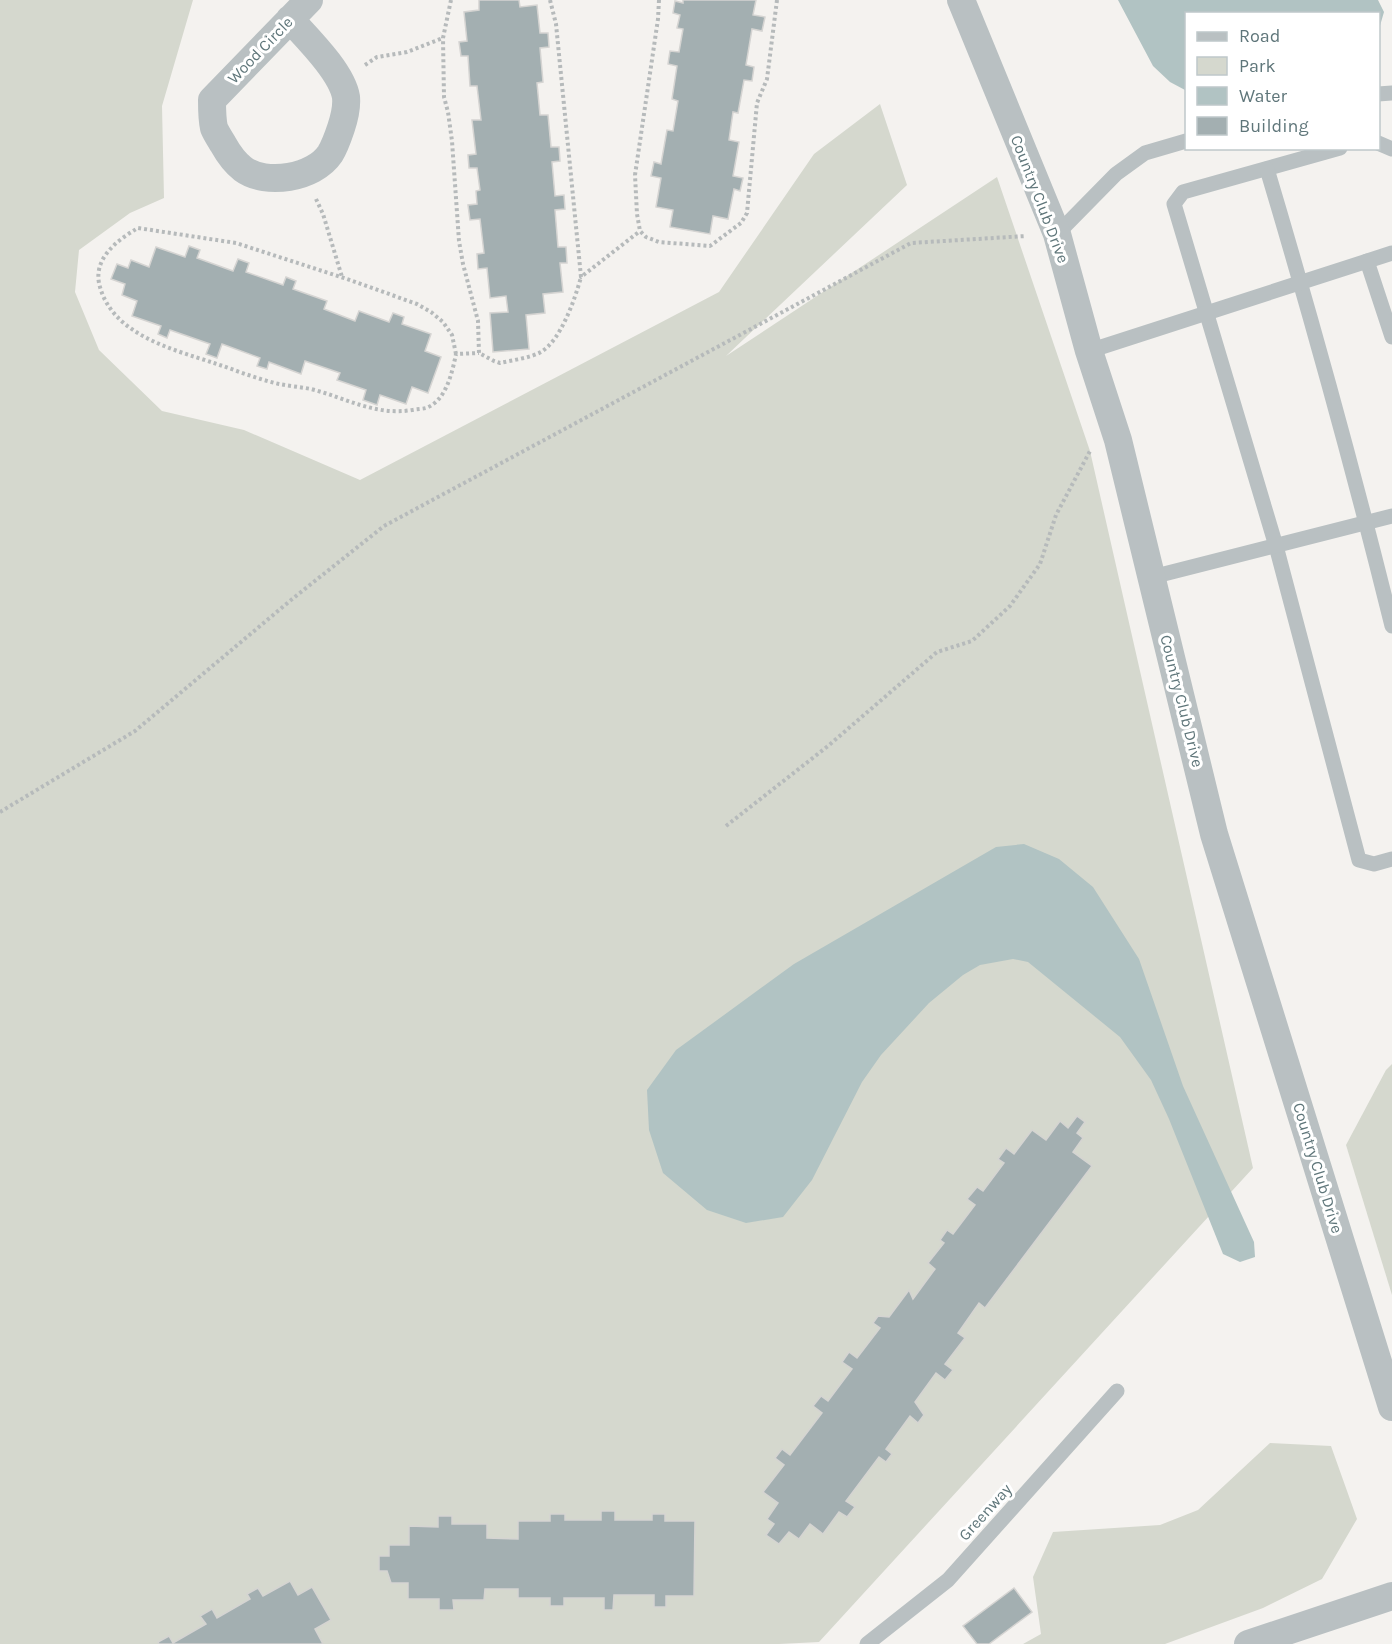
<svg xmlns="http://www.w3.org/2000/svg" width="1392" height="1644" viewBox="0 0 1392 1644" font-family="Karla,sans-serif">
<rect width="100%" height="100%" fill="#f4f2ef"/>
<g fill="#d5d8ce">
<polygon points="0,0 193,0 162,106 164,198 130,213 79,250 75,292 99,350 162,411 244,430 360,480 719,292 814,154 880,104 907,185 726,356 997,177 1090,451 1253,1168 819,1642 779,1644 0,1644"/>
<polygon points="1392,1064 1392,1295 1346,1145 1386,1070"/>
<polygon points="1270,1443 1331,1446 1357,1519 1322,1579 1263,1608 1165,1644 1023,1644 1041,1634 1033,1577 1053,1532 1160,1525 1198,1510"/>
</g>
<g fill="#b1c3c3">
<polygon points="1118,0 1378,0 1384,12 1379,29 1378,14 1186,14 1186,89 1185,90 1170,82 1153,66"/>
<polygon points="1024,844 1059,859 1093,887 1139,959 1183,1086 1254,1242 1255,1257 1240,1262 1223,1254 1169,1119 1151,1080 1120,1037 1028,962 1013,959 980,965 963,975 929,1003 881,1055 862,1082 812,1180 783,1217 746,1223 707,1210 663,1173 649,1130 647,1090 676,1050 794,964 996,847"/>
</g>
<g fill="#a3afb1" stroke="#d5d4d2" stroke-width="1.5">
<polygon points="479,0 519,0 520,7 537,5 540,33 548,33 549,47 540,48 543,82 537,83 540,115 548,115 551,147 559,147 560,161 552,162 555,196 564,195 565,209 555,210 558,247 566,247 567,263 560,263 563,292 543,294 545,313 526,315 529,349 493,352 490,313 508,312 506,296 490,298 487,268 478,269 477,254 484,253 480,219 470,220 468,205 477,204 476,191 480,190 477,168 469,168 468,155 476,154 472,120 481,120 477,86 470,86 468,56 461,56 459,42 467,41 464,12 479,10"/>
<polygon points="683,0 756,0 753,15 765,17 762,31 752,29 746,65 754,67 752,81 744,80 738,113 733,112 729,140 739,142 733,176 743,178 740,191 734,189 728,219 713,216 710,234 670,227 673,210 656,207 661,178 651,176 654,162 661,164 667,130 673,131 678,101 672,99 677,66 668,64 670,51 679,52 683,29 677,28 680,15 673,13 675,1 683,3"/>
<polygon points="189,246 200,250 197,258 233,271 238,259 249,263 246,272 283,285 286,277 296,281 293,289 327,301 324,309 355,321 359,311 389,322 393,313 404,317 402,324 431,334 425,351 441,357 428,393 412,387 406,404 380,395 377,405 363,400 366,390 337,380 340,373 305,361 301,374 269,362 267,369 257,366 260,358 222,344 217,358 206,354 210,344 170,330 167,338 158,334 161,326 132,316 137,301 122,295 125,284 111,279 117,264 128,268 131,260 149,267 156,247 185,257"/>
<polygon points="1077,1116 1085,1122 1077,1133 1083,1138 1073,1152 1092,1166 985,1308 979,1303 958,1333 965,1338 945,1364 953,1370 945,1380 936,1373 915,1402 924,1415 918,1423 910,1416 886,1449 892,1454 886,1462 879,1457 846,1501 855,1507 847,1517 839,1512 823,1534 810,1524 799,1539 789,1532 779,1544 766,1535 774,1524 767,1519 778,1503 763,1492 784,1465 775,1458 782,1449 790,1455 822,1413 813,1406 821,1396 828,1401 852,1369 842,1362 849,1352 857,1358 880,1328 873,1323 878,1316 889,1317 909,1290 913,1299 935,1269 928,1263 944,1243 940,1240 947,1230 953,1234 975,1205 967,1199 977,1187 983,1191 1004,1163 998,1159 1006,1148 1014,1154 1032,1130 1046,1140 1060,1121 1068,1128"/>
<polygon points="601,1511 615,1511 615,1520 652,1520 652,1514 665,1514 665,1521 695,1521 694,1596 666,1596 666,1607 654,1607 654,1595 614,1595 613,1610 604,1610 604,1598 564,1598 564,1606 550,1606 550,1598 518,1598 518,1589 485,1589 484,1600 453,1600 454,1610 439,1610 439,1599 408,1599 408,1583 391,1583 387,1571 379,1571 379,1556 389,1556 389,1545 409,1545 409,1526 438,1527 438,1516 452,1516 452,1524 487,1524 487,1538 518,1539 518,1521 550,1521 550,1514 565,1514 565,1520 601,1520"/>
<polygon points="290,1581 298,1595 312,1587 331,1620 315,1629 323,1644 159,1644 158,1642 169,1636 173,1643 206,1624 200,1616 212,1609 217,1618 250,1599 247,1594 258,1588 263,1596"/>
<polygon points="1014,1588 1032,1612 989,1644 977,1644 963,1626"/>
</g>
<g fill="none" stroke-linecap="round" stroke-linejoin="round">
<g stroke="#b6babb" stroke-width="4" stroke-dasharray="3 3" stroke-linecap="butt">
<path d="M 451,0 L 443,38 L 444,97 L 448,112 L 452,141 L 459,241 L 463,264 L 478,321 L 479,353 L 494,361 L 500,363 C 513,360 530,358 541,352 C 561,340 575,299 581,277"/>
<polyline points="550,0 556,24 581,277 640,231"/>
<polyline points="659,0 658,19 635,175 637,214 640,231 646,237 659,242 710,246 741,223 747,213 757,103 767,79 777,0"/>
<polyline points="365,65 377,57 407,52 443,38"/>
<polyline points="316,199 323,214 342,277"/>
<path d="M 456,354 L 452,335 L 443,322 L 431,312 L 417,304 L 347,279 L 236,243 L 138,228 C 119,239 94,257 99,283 C 110,334 171,349 214,363 C 235,370 257,379 279,384 C 289,386 300,387 311,389 C 346,398 375,416 412,410 C 417,409 422,409 426,408 C 446,401 452,373 456,354 L 479,353"/>
<polyline points="0,812 135,731 291,600 384,526 911,243 1026,236"/>
<polyline points="726,826 828,746 937,652 972,641 1010,606 1040,564 1056,515 1090,451"/>
</g>
<g stroke="#b9c0c2" stroke-width="15">
<polyline points="1378,94 1392,93"/>
<polyline points="1378,143 1392,149"/>
<polyline points="1340,148 1183,192 1174,204 1276,546 1359,860 1374,864 1392,859"/>
<path d="M 1267,169 C 1312,320 1354,472 1392,626"/>
<polyline points="1057,234 1116,174 1145,153 1186,141"/>
<polyline points="1367,261 1392,337"/>
<polyline points="1089,351 1392,253"/>
<polyline points="1152,577 1392,516"/>
<polyline points="867,1644 948,1580 1117,1391"/>
</g>
<g stroke="#b9c0c2" stroke-width="28">
<polyline points="961,0 1057,234 1089,351 1118,440 1214,834 1392,1407"/>
<path d="M 290,19 C 307,38 342,72 346,97 C 347,107 344,119 341,128 C 338,137 335,146 330,154 C 314,178 266,186 243,169 C 234,162 228,153 223,144 C 220,139 216,133 214,128 C 212,119 212,109 212,100 L 309,0"/>
<polyline points="1248,1644 1392,1596"/>
</g>
</g>
<g text-anchor="middle" dominant-baseline="central" stroke-width="6" stroke-linejoin="round" paint-order="stroke">
<g font-size="16" fill="#5f767a" stroke="#fff">
<text transform="translate(260 50) rotate(-46)">Wood Circle</text>
<text transform="translate(1040 199) rotate(69)">Country Club Drive</text>
<text transform="translate(1182 701) rotate(76)">Country Club Drive</text>
<text transform="translate(1318 1168) rotate(73)">Country Club Drive</text>
<text transform="translate(985 1512) rotate(-48)">Greenway</text>
</g>
</g>
<rect x="1185" y="12" width="195" height="138" fill="#ffffff" stroke="#bfc8ca" stroke-width="1.5"/>
<rect x="1197" y="32" width="30" height="9" fill="#b9c0c2" stroke="#bfc8ca" stroke-width="1.5"/>
<text x="1239" y="42" font-size="18" fill="#5f767a">Road</text>
<rect x="1197" y="57" width="30" height="18" fill="#d5d8ce" stroke="#bfc8ca" stroke-width="1.5"/>
<text x="1239" y="72" font-size="18" fill="#5f767a">Park</text>
<rect x="1197" y="87" width="30" height="18" fill="#b1c3c3" stroke="#bfc8ca" stroke-width="1.5"/>
<text x="1239" y="102" font-size="18" fill="#5f767a">Water</text>
<rect x="1197" y="117" width="30" height="18" fill="#a3afb1" stroke="#bfc8ca" stroke-width="1.5"/>
<text x="1239" y="132" font-size="18" fill="#5f767a">Building</text>
</svg>
